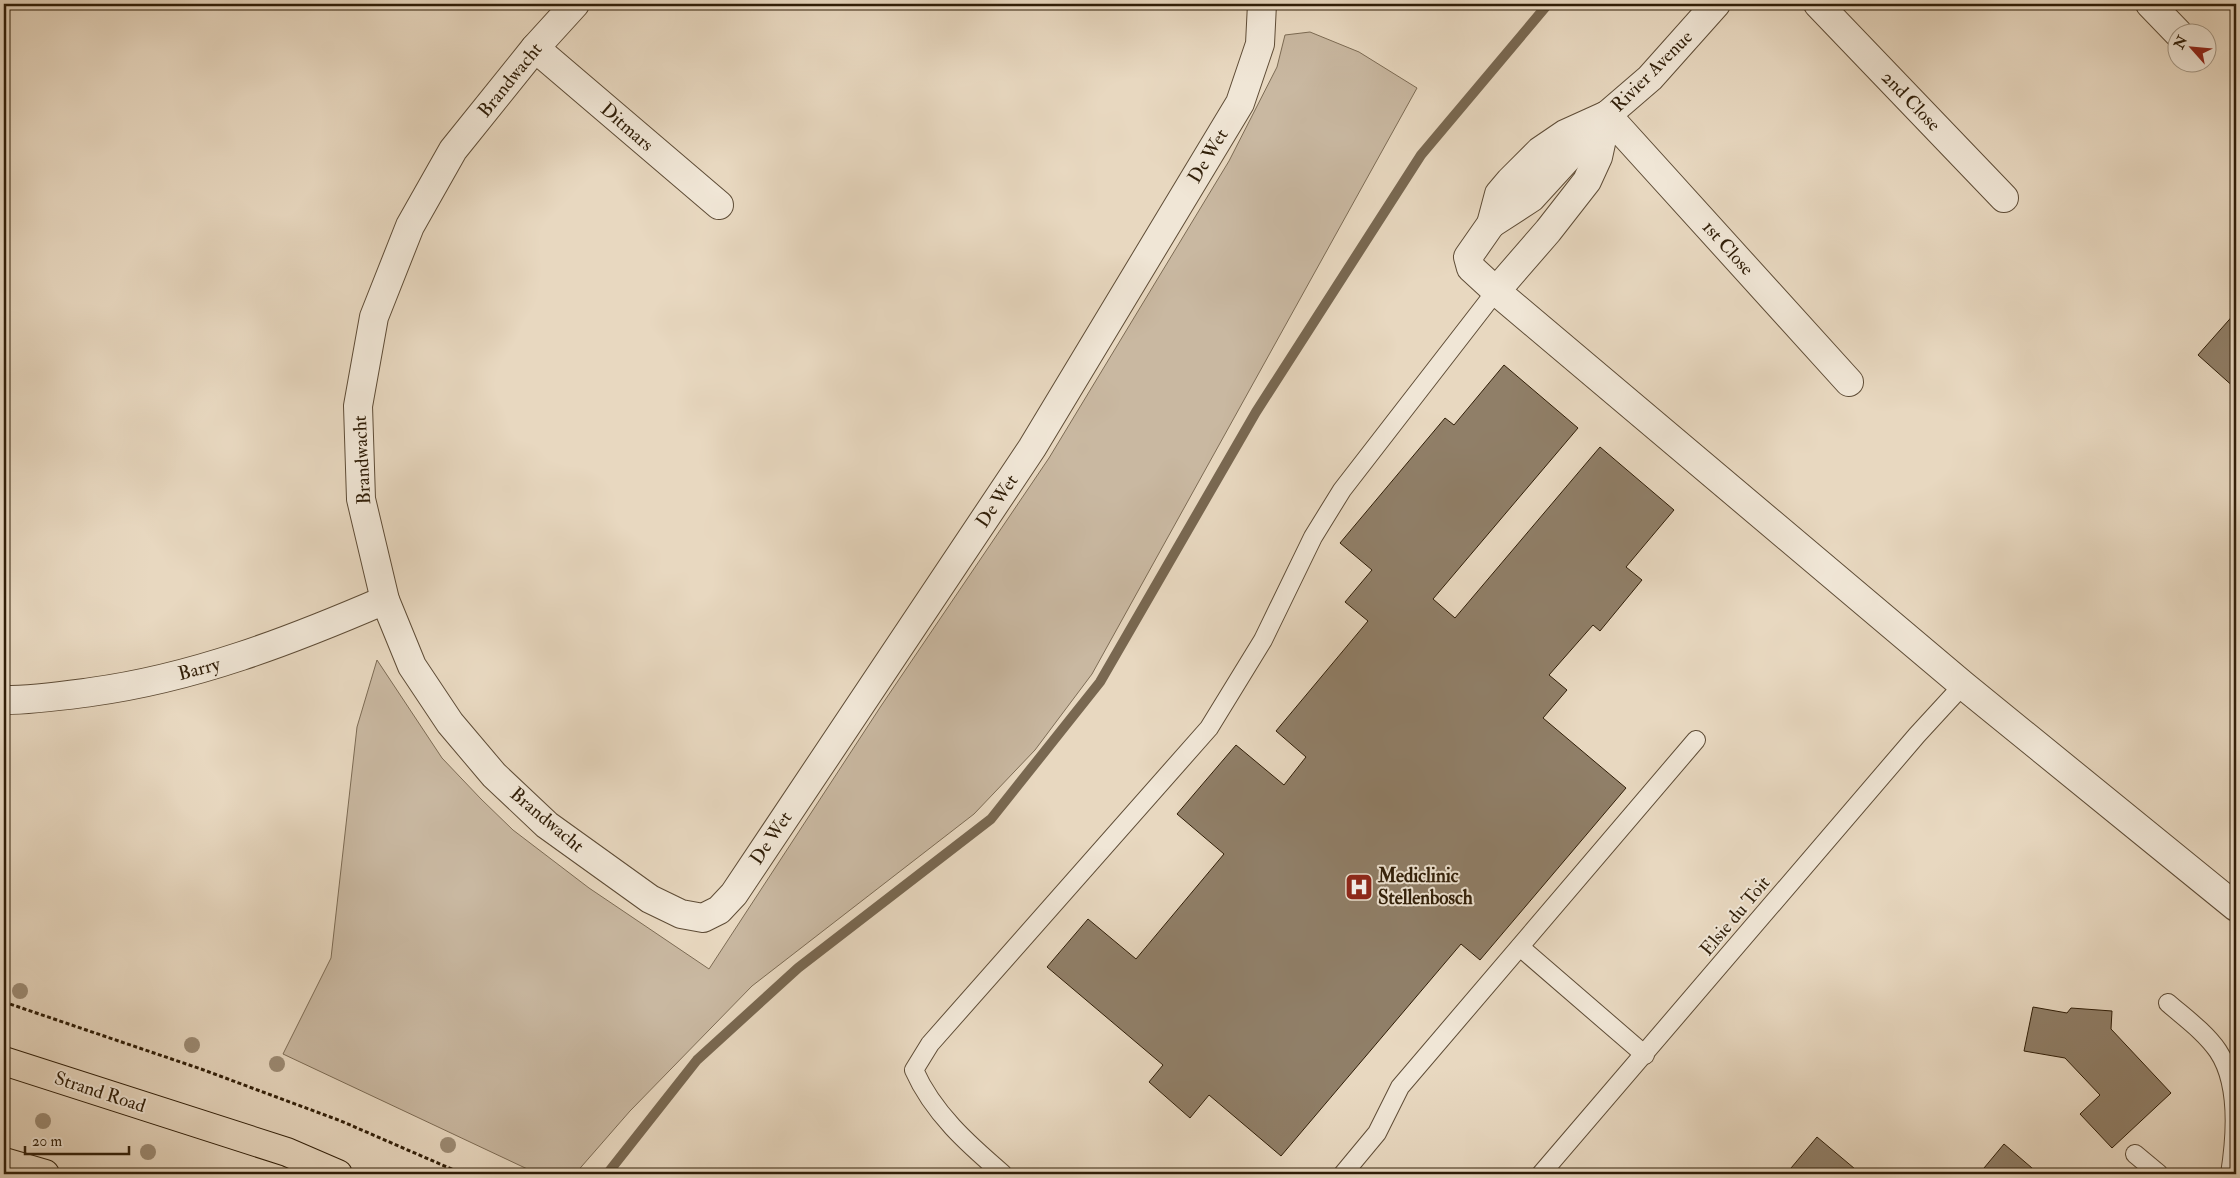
<svg xmlns="http://www.w3.org/2000/svg" width="2240" height="1178" viewBox="0 0 2240 1178" font-family="'IM FELL Double Pica',serif">
<rect width="100%" height="100%" fill="#e8d8c0"/>
<filter id="stains"><feTurbulence type="fractalNoise" baseFrequency=".004" numOctaves="4"/><feColorMatrix values="0 0 0 0 .2 0 0 0 0 .09 0 0 0 0 .02 0 0 0 .5 -.17"/></filter>
<radialGradient id="worn" r=".72"><stop offset=".6" stop-color="#630" stop-opacity="0"/><stop offset="1" stop-color="#630" stop-opacity=".3"/></radialGradient>
<polygon fill="#c9b8a1" stroke="#7c6b54" points="1310,32 1359,52 1417,88 1092,674 1035,750 974,814 752,986 630,1111 575,1174 538,1174 283,1054 331,958 357,727 377,660 442,758 481,799 513,830 589,888 709,969 881,706 1049,458 1229,161 1277,67 1285,35"/>
<g fill="none" stroke-linecap="round" stroke-linejoin="round">
<polyline stroke="#796851" stroke-width="10" points="607,1174 697,1060 798,968 991,819 1100,682 1256,412 1421,155 1548,4"/>
</g>
<g fill="#907f68" stroke="#301e08">
<polygon points="2236,312 2236,389 2198,355"/>
<polygon points="1504,365 1578,428 1433,599 1455,618 1600,447 1674,510 1626,567 1642,580 1600,631 1593,625 1549,675 1567,690 1543,718 1626,788 1480,960 1461,944 1281,1156 1209,1095 1190,1118 1149,1082 1163,1065 1047,967 1088,919 1136,959 1224,854 1177,814 1236,745 1284,785 1306,757 1276,731 1368,621 1345,602 1372,570 1340,543 1445,418 1454,425"/>
<polygon points="2033,1007 2067,1013 2071,1008 2112,1011 2111,1029 2171,1093 2112,1148 2080,1114 2100,1095 2065,1058 2024,1051"/>
<polygon points="1817,1137 1861,1174 1786,1174"/>
<polygon points="2004,1144 2039,1174 1979,1174"/>
</g>
<g fill="none" stroke-linecap="round" stroke-linejoin="round">
<defs>
<g id="service">
<polyline points="1520,947 1645,1055"/>
<path d="M 2168,1003 C 2184,1017 2205,1032 2218,1051 C 2240,1084 2236,1136 2230,1174"/>
<polyline points="2135,1154 2159,1174"/>
<path d="M 1003,1174 C 968,1144 933,1113 914,1070 L 930,1044 L 1209,728 L 1263,640 L 1313,537 L 1342,490 L 1496,291"/>
<polyline points="1343,1174 1377,1133 1400,1087 1696,740"/>
<polyline points="1541,1174 1917,735 1963,685"/>
</g>
<g id="minor">
<polyline points="575,4 535,48 453,150 410,226 374,317 358,406 361,499 385,600 412,666 450,723 494,775 547,825 650,899 681,914 703,918 719,910 734,894 1032,448 1240,103 1260,44 1262,4"/>
<polyline points="1818,4 2004,198"/>
<polyline points="2150,4 2178,33"/>
<polyline points="535,48 719,205"/>
<polyline points="1607,115 1565,134 1540,151 1510,181 1499,194 1491,224 1468,257 1471,268 1496,291 1963,685 2236,907"/>
<polyline points="1607,115 1849,382"/>
<polyline points="1491,224 1531,198 1607,115 1650,78 1716,4"/>
<polyline points="1496,291 1548,231 1587,181 1598,157 1607,116"/>
<path d="M 4,700 C 34,700 61,696 91,692 C 194,678 290,641 385,600"/>
</g>
<g id="primary">
<polyline points="4,1061 287,1152 338,1174"/>
<polyline points="4,1162 45,1174"/>
</g>
</defs>
<use href="#service" stroke="#5e4c36" stroke-width="20"/>
<use href="#minor" stroke="#5e4c36" stroke-width="30"/>
<use href="#primary" stroke="#301e08" stroke-width="30"/>
<polyline stroke="#301e08" stroke-width="3" stroke-dasharray="4 2.5" stroke-linecap="butt" points="4,1002 201,1069 341,1121 463,1174"/>
<use href="#service" stroke="#f0e6d6" stroke-width="18"/>
<use href="#minor" stroke="#f0e6d6" stroke-width="28"/>
<use href="#primary" stroke="#e8d8c0" stroke-width="28"/>
</g>
<g fill="#9c8b74">
<circle cx="20" cy="991" r="8"/>
<circle cx="192" cy="1045" r="8"/>
<circle cx="277" cy="1064" r="8"/>
<circle cx="43" cy="1121" r="8"/>
<circle cx="448" cy="1145" r="8"/>
<circle cx="148" cy="1152" r="8"/>
</g>
<defs>
<symbol id="hospital-square" viewBox="-11 -11 22 22"><rect x="-9" y="-9" width="18" height="18" rx="4" fill="#8f2418" stroke="#f0e6d6"/><path d="M-5-5h3v3.5h4V-5h3V5h-3V1.5h-4V5h-3Z" fill="#fff"/></symbol>
</defs>
<g fill-rule="evenodd">
<use href="#hospital-square" x="1343" y="871" width="32" height="32"/>
</g>
<g text-anchor="middle" dominant-baseline="central" stroke-width="4" stroke-linejoin="round" paint-order="stroke">
<g font-size="19" fill="#301e08" stroke="#f0e6d6">
<text transform="translate(1652 71) rotate(-45)">Rivier Avenue</text>
<text transform="translate(510 80) rotate(-51)">Brandwacht</text>
<text transform="translate(1911 101) rotate(46)">2nd Close</text>
<text transform="translate(627 127) rotate(41)">Ditmars</text>
<text transform="translate(1208 156) rotate(-59)">De Wet</text>
<text transform="translate(1728 248) rotate(48)">1st Close</text>
<text transform="translate(362 460) rotate(-93)">Brandwacht</text>
<text transform="translate(997 501) rotate(-56)">De Wet</text>
<text transform="translate(199 669) rotate(-15)">Barry</text>
<text transform="translate(547 820) rotate(40)">Brandwacht</text>
<text transform="translate(771 838) rotate(-56)">De Wet</text>
<text transform="translate(1735 916) rotate(-50)">Elsie du Toit</text>
<text transform="translate(100 1092) rotate(18)">Strand Road</text>
</g>
<g font-size="19" font-weight="bold" fill="#301e08" stroke="#f0e6d6" text-anchor="start">
<text x="1378" y="876">Mediclinic<tspan x="1378" dy="22">Stellenbosch</tspan></text>
</g>
</g>
<rect width="2240" height="1178" fill="none" stroke="#e8d8c0" stroke-width="20"/>
<rect x="5" y="5" width="2230" height="1168" fill="none" stroke="#301e08" stroke-width="2.5"/>
<rect x="10" y="10" width="2220" height="1158" fill="none" stroke="#301e08"/>
<g transform="translate(2192 48) rotate(297)"><circle r="24" fill="#f0e6d6" stroke="#a39684"/>
<path d="M0-4L9 19L0 12L-9 19Z" fill="#8f2418"/>
<text y="-8" font-size="14" font-weight="bold" text-anchor="middle" fill="#301e08">N</text>
</g>
<path d="M25 1146v8h104v-8" fill="none" stroke="#301e08" stroke-width="2.5"/>
<text x="32" y="1146" font-size="15" fill="#301e08" stroke="#f0e6d6" stroke-width="4" paint-order="stroke">20 m</text>
<rect width="100%" height="100%" filter="url(#stains)"/>
<rect width="100%" height="100%" fill="url(#worn)"/>
</svg>
